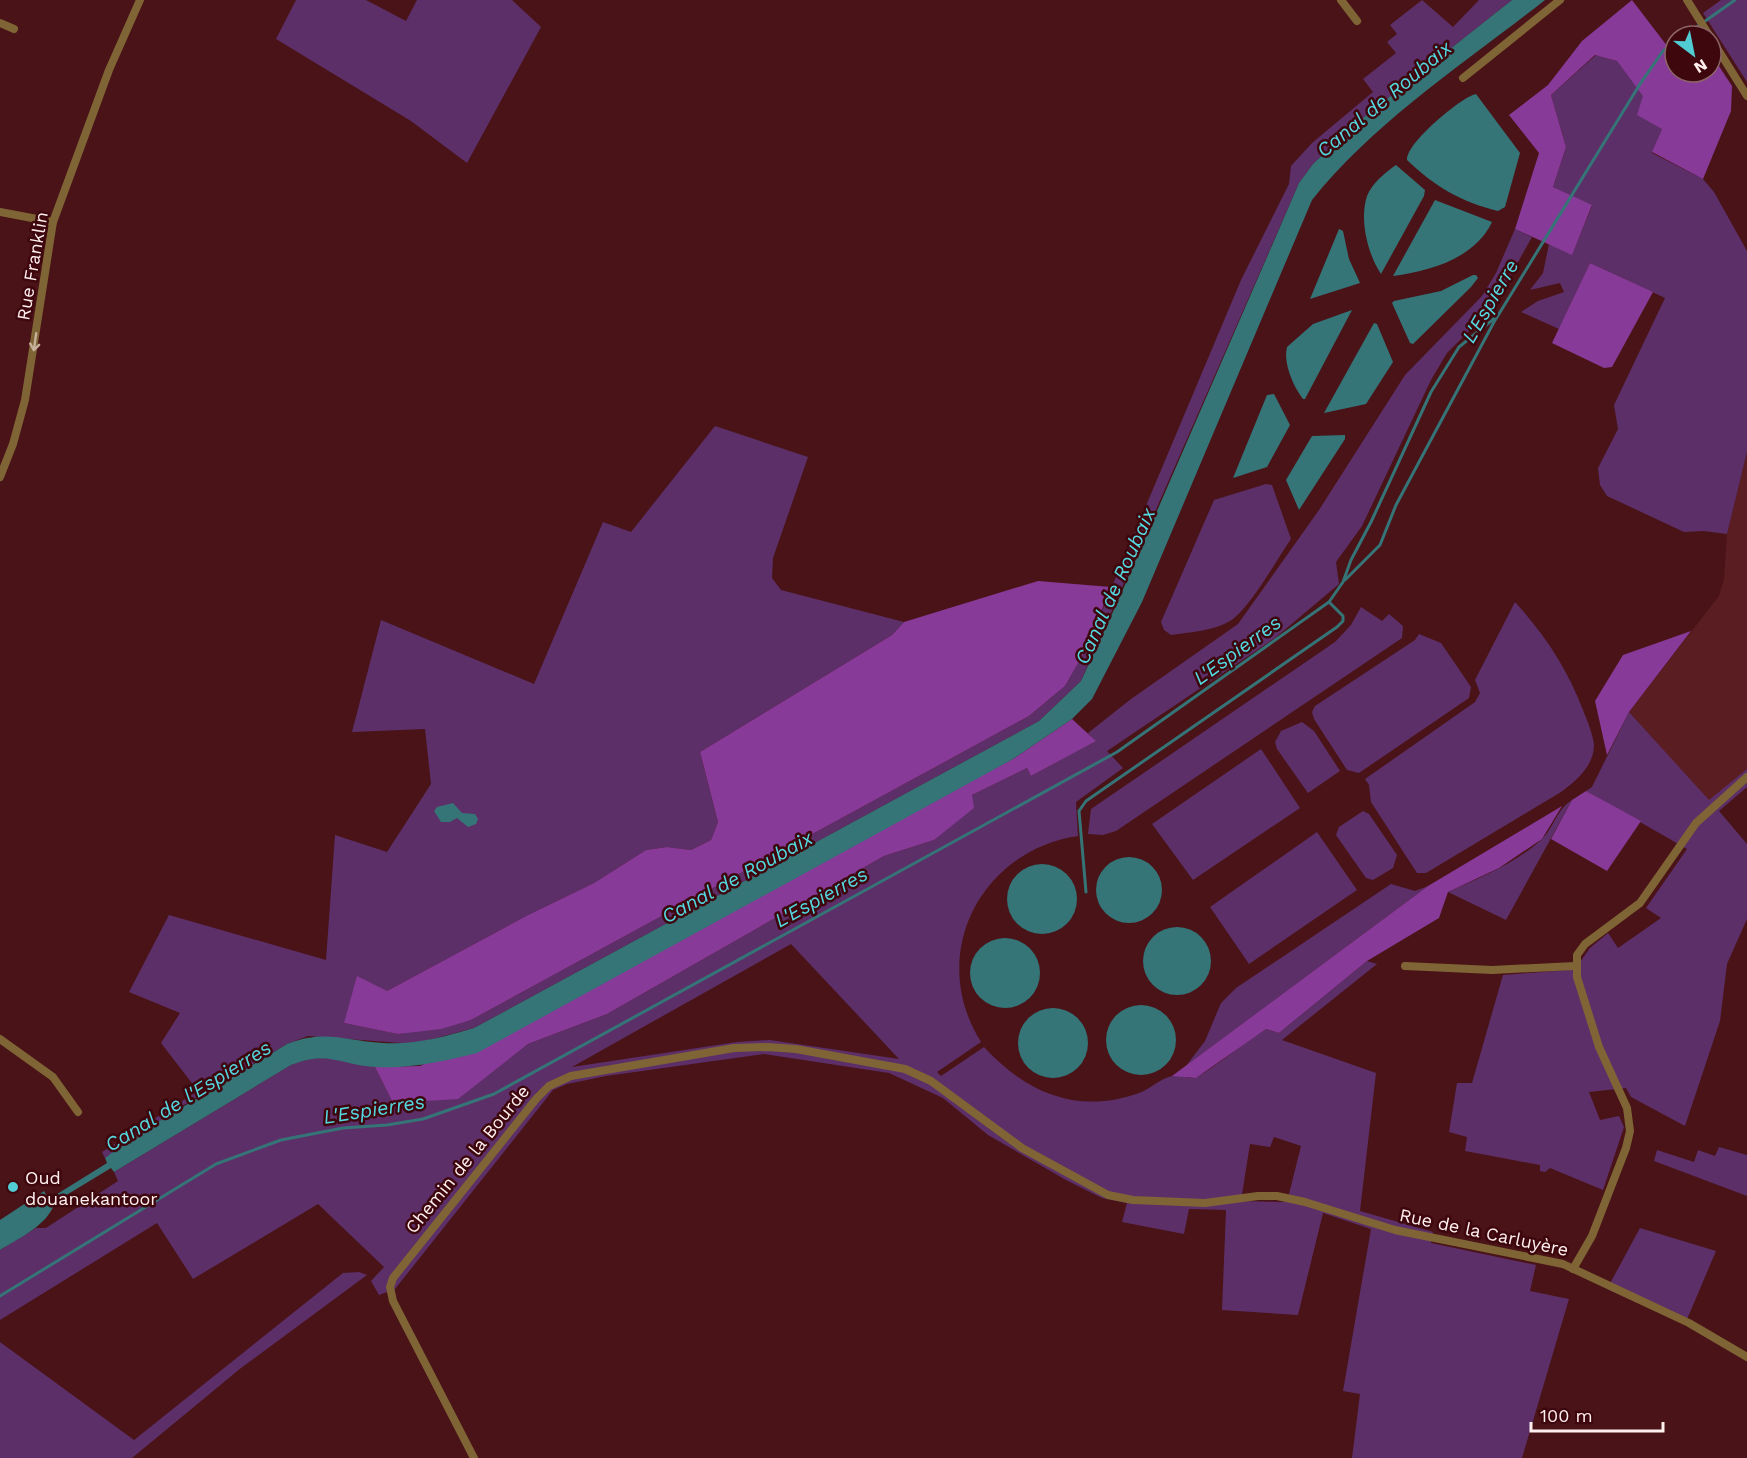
<svg xmlns="http://www.w3.org/2000/svg" width="1747" height="1458" viewBox="0 0 1747 1458" font-family="'Work Sans',sans-serif">
<rect width="100%" height="100%" fill="#491317"/>
<polygon fill="#5a1d22" points="1747,452 1747,769 1709,801 1629,712 1719,596 1724,579 1727,534"/>
<g fill="#5d2f68" fill-rule="evenodd">
<polygon points="296,0 366,0 406,21 417,0 512,0 541,27 467,163 411,121 276,39"/>
<polygon points="1422,0 1453,27 1479,0 1512,0 1354,125 1313,164 1299,183 1081,681 1039,721 474,1028 414,1044 308,1036 287,1044 184,1105 105,1158 102,1152 198,1091 161,1043 180,1013 129,992 169,915 326,960 335,835 387,852 431,784 425,729 352,732 381,620 534,684 603,522 631,532 715,426 808,457 773,558 772,578 781,590 904,622 892,635 700,752 718,822 711,840 691,850 667,847 646,850 594,883 528,915 387,991 344,1023 399,1034 471,1020 1029,716 1065,686 1084,653 1241,280 1289,184 1291,166 1312,143 1373,92 1363,79 1396,53 1387,42 1397,34 1390,25"/>
<polygon points="1721,0 1747,0 1747,82 1703,13"/>
<polygon points="1596,55 1617,61 1644,96 1662,129 1652,153 1703,179 1714,192 1747,251 1747,452 1727,534 1704,531 1684,532 1607,496 1600,485 1598,468 1618,429 1614,405 1665,298 1590,263 1559,329 1521,312 1538,301 1564,292 1560,283 1530,290 1543,273 1549,244 1572,254 1592,206 1553,187 1566,147 1551,95"/>
<path d="M 1515,229 L 1532,237 L 1493,307 L 1447,353 L 1431,380 L 1362,526 L 1336,562 L 1339,584 L 1275,638 L 1107,751 L 1123,768 L 1076,802 L 1078,836 C 979,851 927,956 981,1042 L 937,1072 L 941,1076 L 984,1047 C 1026,1093 1078,1115 1139,1093 C 1150,1089 1161,1078 1172,1076 C 1181,1074 1191,1081 1199,1076 C 1222,1062 1243,1043 1266,1029 L 1279,1033 L 1367,961 L 1377,964 L 1282,1040 L 1376,1073 L 1360,1211 L 1433,1232 L 1431,1243 L 1536,1265 L 1530,1291 L 1569,1299 L 1522,1458 L 1352,1458 L 1360,1394 L 1343,1391 L 1371,1229 L 1323,1213 L 1298,1315 L 1222,1310 L 1226,1210 L 1189,1209 L 1184,1234 L 1122,1222 L 1127,1203 L 1102,1198 L 1066,1180 L 988,1135 L 943,1098 L 889,1073 L 764,1054 L 606,1076 L 567,1084 L 553,1090 L 395,1289 L 379,1295 L 371,1281 L 384,1267 L 318,1204 L 193,1279 L 157,1223 L 0,1320 L 0,1250 L 36,1228 L 46,1228 L 118,1181 L 114,1172 L 291,1065 C 324,1052 341,1061 375,1067 L 393,1103 L 458,1098 L 528,1044 L 607,1014 L 884,856 L 934,840 L 972,795 L 1027,768 L 1031,776 L 1095,741 L 1088,733 L 1131,699 L 1238,624 L 1319,510 L 1405,375 L 1482,296 L 1496,273 ZM 791,944 L 899,1059 L 770,1040 L 737,1042 L 572,1067 ZM 1274,1137 L 1301,1146 L 1287,1202 L 1241,1201 L 1250,1144 L 1270,1147 Z"/>
<path d="M 1266,484 L 1272,485 L 1291,539 C 1277,559 1249,610 1230,621 C 1214,631 1189,632 1171,635 L 1164,630 L 1161,622 L 1214,500 Z"/>
<path d="M 1515,602 C 1545,635 1567,668 1583,710 C 1587,720 1593,734 1594,745 C 1594,766 1576,781 1561,792 L 1426,873 L 1417,873 L 1371,802 L 1369,785 L 1365,779 L 1475,702 L 1480,693 L 1475,680 Z"/>
<polygon points="1361,607 1382,621 1389,614 1403,626 1402,638 1116,831 1103,835 1088,834 1091,809 1335,642 1351,625"/>
<polygon points="1419,634 1441,643 1471,687 1469,698 1359,773 1347,770 1314,719 1312,712 1315,706 1415,640"/>
<polygon points="1629,712 1709,800 1747,769 1747,787 1719,811 1747,844 1747,919 1727,964 1720,1021 1685,1126 1631,1097 1626,1088 1589,1092 1600,1120 1619,1116 1624,1127 1603,1190 1550,1168 1545,1172 1540,1171 1540,1165 1465,1151 1467,1137 1449,1132 1457,1083 1472,1083 1503,975 1581,969 1580,962 1590,948 1608,933 1618,948 1661,918 1646,908 1687,849 1586,791 1592,787"/>
<polygon points="1302,722 1314,731 1340,771 1308,793 1277,749 1275,742 1281,731"/>
<polygon points="1261,749 1300,808 1193,880 1152,824"/>
<path d="M 1572,800 L 1506,920 L 1448,892 C 1479,878 1515,864 1541,840 C 1554,828 1556,810 1572,800 Z"/>
<polygon points="1363,811 1369,814 1397,855 1393,868 1373,880 1366,878 1336,835 1339,827"/>
<polygon points="1317,832 1357,890 1249,964 1210,907"/>
<polygon points="1391,884 1415,891 1428,886 1186,1066 1205,1041 1221,1003 1236,988"/>
<polygon points="1719,1147 1747,1155 1747,1196 1654,1161 1657,1150 1694,1162 1698,1150 1715,1156"/>
<polygon points="1640,1228 1716,1251 1685,1324 1607,1289"/>
<polygon points="359,1272 367,1275 241,1368 132,1458 0,1458 0,1342 134,1440 343,1273"/>
</g>
<g fill="#873a98">
<polygon points="1632,0 1671,51 1675,49 1675,72 1711,72 1711,54 1732,86 1731,111 1703,179 1652,152 1662,129 1637,115 1643,96 1617,61 1595,55 1551,95 1566,147 1553,187 1592,205 1572,255 1515,229 1539,153 1509,115 1548,85 1582,41"/>
<polygon points="1590,263 1653,292 1612,367 1604,368 1552,343"/>
<polygon points="1038,581 1111,587 1084,653 1065,686 1029,716 471,1020 441,1029 398,1034 344,1023 357,976 387,991 528,915 594,883 646,850 667,847 691,850 711,840 718,822 700,752 892,635 904,622"/>
<polygon points="1691,631 1629,712 1607,755 1595,701 1623,655"/>
<polygon points="1072,719 1096,741 1031,776 1027,768 972,795 974,808 934,840 884,856 607,1014 528,1044 458,1099 393,1103 375,1067 420,1066 1013,759"/>
<polygon points="1586,791 1641,821 1607,871 1551,839 1572,800"/>
<polygon points="1562,806 1542,839 1499,868 1448,892 1439,918 1367,961 1279,1033 1266,1029 1196,1078 1172,1076 1428,886"/>
</g>
<g fill="#357477">
<path d="M 1512,0 L 1545,0 C 1466,62 1375,121 1312,200 L 1142,602 L 1092,699 L 1072,719 L 1013,759 L 477,1053 C 444,1061 411,1069 376,1067 C 340,1065 329,1050 291,1065 L 114,1172 L 111,1168 L 55,1202 C 48,1225 21,1237 0,1250 L 0,1220 L 44,1191 L 48,1198 L 54,1196 L 107,1163 L 105,1158 L 133,1137 L 287,1044 C 326,1029 344,1041 383,1043 C 415,1045 443,1037 474,1028 L 1039,721 L 1081,681 L 1118,601 L 1299,183 L 1313,164 L 1354,125 Z"/>
<path d="M 1476,94 L 1520,153 L 1505,207 L 1498,211 C 1461,202 1434,186 1407,160 C 1405,144 1461,97 1476,94 Z"/>
<path d="M 1396,165 L 1425,190 L 1424,196 L 1381,274 C 1368,255 1359,220 1367,196 C 1372,183 1386,172 1396,165 Z"/>
<path d="M 1435,200 L 1492,222 C 1475,258 1431,271 1393,276 Z"/>
<polygon points="1339,229 1343,231 1349,259 1360,283 1310,299"/>
<polygon points="1473,275 1476,275 1478,278 1471,287 1413,344 1410,343 1392,303 1394,301 1441,291"/>
<path d="M 1352,310 L 1305,399 L 1303,399 C 1293,386 1283,363 1287,347 L 1313,324 Z"/>
<polygon points="1374,323 1377,324 1393,362 1366,404 1324,413"/>
<polygon points="1274,394 1290,425 1267,467 1233,478 1267,395"/>
<polygon points="1345,435 1345,439 1299,510 1286,480 1312,436"/>
<polygon points="453,803 462,813 475,814 478,819 476,824 468,827 457,818 450,822 441,822 434,811 437,807"/>
<circle cx="1129" cy="890" r="33"/>
<circle cx="1042" cy="899" r="35"/>
<circle cx="1177" cy="961" r="34"/>
<circle cx="1005" cy="973" r="35"/>
<circle cx="1141" cy="1040" r="35"/>
<circle cx="1053" cy="1043" r="35"/>
</g>
<g fill="none" stroke-linecap="round" stroke-linejoin="round">
<g stroke="#357477" stroke-width="3">
<polyline points="1684,36 1735,0"/>
<polyline points="1345,580 1380,545 1396,505 1494,322 1640,84 1663,51 1675,42"/>
<polyline points="1086,892 1079,811 1086,801 1337,627 1343,621 1343,616 1329,602"/>
<polyline points="0,1296 216,1164 281,1140 343,1128 387,1125 423,1119 494,1094 1117,752 1329,602 1343,582 1351,560 1371,522 1431,392 1459,347 1496,317"/>
</g>
<g stroke="#7f6435" stroke-width="8">
<polyline points="1341,0 1357,21"/>
<polyline points="1687,0 1747,96"/>
<polyline points="0,23 14,29"/>
<polyline points="1463,78 1560,0"/>
<polyline points="0,212 53,222"/>
<polyline points="0,477 13,444 25,400 53,222 109,70 140,0"/>
<polyline points="1405,966 1492,970 1575,966"/>
<polyline points="0,1039 53,1077 78,1112"/>
<polyline points="1573,1269 1592,1236 1626,1148 1630,1131 1627,1108 1599,1047 1577,977 1577,955 1585,944 1640,903 1696,823 1747,777"/>
<polyline points="474,1458 393,1301 390,1287 393,1278 536,1099 549,1086 571,1076 734,1048 768,1047 796,1049 905,1069 931,1081 1022,1148 1108,1195 1133,1200 1205,1203 1258,1196 1277,1196 1305,1202 1395,1230 1563,1264 1689,1323 1747,1357"/>
</g>
</g>
<defs><path id="oneway-shaft" d="M-6 0H5M1.5-3L5.5 0L1.5 3" fill="none" stroke-width="1.6" stroke-linecap="round" stroke-linejoin="round" transform="scale(1.5)"/></defs>
<use stroke="#c5b09b" href="#oneway-shaft" transform="translate(35 342) rotate(98)"/>
<circle fill="#51ccd3" stroke="#3e070d" stroke-width="2" cx="13" cy="1187" r="6"/>
<g text-anchor="middle" dominant-baseline="central" stroke-width="5" stroke-linejoin="round" paint-order="stroke">
<g font-size="18" fill="#ffefef" stroke="#3e070d">
<text transform="translate(32 266) rotate(-80)">Rue Franklin</text>
<text transform="translate(467 1159) rotate(-51)">Chemin de la Bourde</text>
<text transform="translate(1484 1232) rotate(12)">Rue de la Carluyère</text>
</g>
<g font-size="18" fill="#ffefef" stroke="#3e070d" text-anchor="start">
<text x="25" y="1177">Oud<tspan x="25" dy="21">douanekantoor</tspan></text>
</g>
<g font-size="20" font-style="italic" fill="#54d9e0" stroke="#3e070d">
<text transform="translate(1384 99) rotate(-40)">Canal de Roubaix</text>
<text transform="translate(1490 301) rotate(-60)">L'Espierre</text>
<text transform="translate(1115 586) rotate(-66)">Canal de Roubaix</text>
<text transform="translate(1237 650) rotate(-36)">L'Espierres</text>
<text transform="translate(737 877) rotate(-29)">Canal de Roubaix</text>
<text transform="translate(821 897) rotate(-29)">L'Espierres</text>
<text transform="translate(188 1096) rotate(-32)">Canal de l'Espierres</text>
<text transform="translate(374 1109) rotate(-9)">L'Espierres</text>
</g>
</g>
<g transform="translate(1693 54) rotate(148)"><circle r="28" fill="#3e070d" stroke="#8b6467" stroke-width="1.5"/>
<path d="M0-4.5L10 22L0 15L-10 22Z" fill="#51ccd3"/>
<text y="-9" font-size="16" font-weight="bold" text-anchor="middle" fill="#ffefef">N</text>
</g>
<path d="M1531 1422v9h132v-9" fill="none" stroke="#ffefef" stroke-width="3"/>
<text x="1540" y="1422" font-size="18" fill="#ffefef" stroke="#3e070d" stroke-width="4.5" paint-order="stroke">100 m</text>
</svg>
